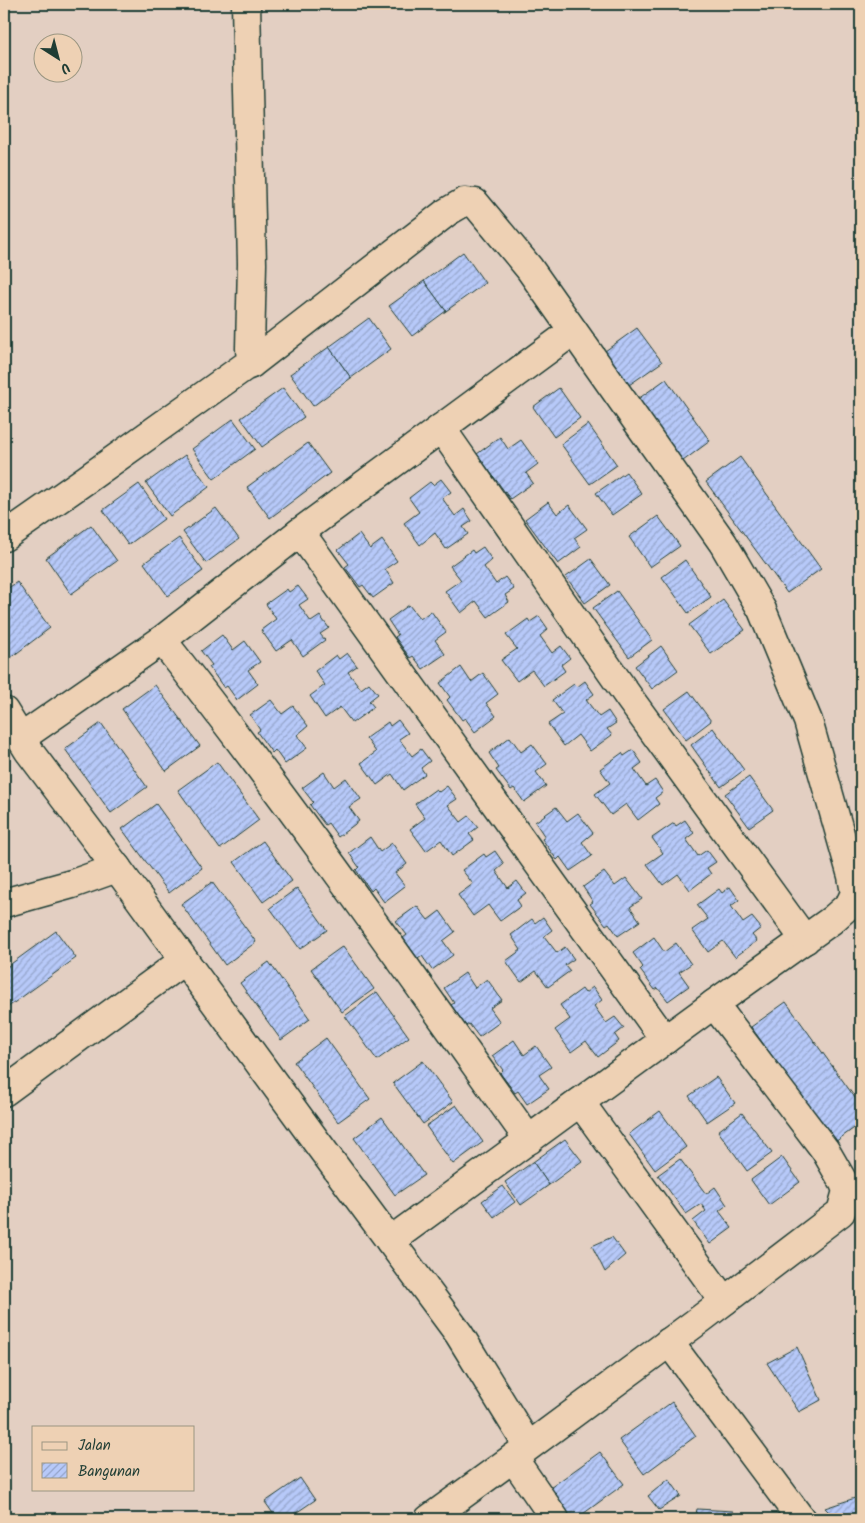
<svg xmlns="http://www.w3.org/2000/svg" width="865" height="1523" viewBox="0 0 865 1523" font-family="Kalam,sans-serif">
<defs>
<pattern id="building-hatch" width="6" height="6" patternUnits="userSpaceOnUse" patternTransform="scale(1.25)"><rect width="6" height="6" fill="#b7c9f9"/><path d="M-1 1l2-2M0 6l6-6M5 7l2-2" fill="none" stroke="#94a4ca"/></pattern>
</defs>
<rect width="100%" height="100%" fill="#e3cfc2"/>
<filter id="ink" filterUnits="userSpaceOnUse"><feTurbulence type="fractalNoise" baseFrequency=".02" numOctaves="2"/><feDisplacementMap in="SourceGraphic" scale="10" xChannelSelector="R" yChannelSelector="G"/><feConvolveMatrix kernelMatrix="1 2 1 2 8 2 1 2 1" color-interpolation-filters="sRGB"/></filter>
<g filter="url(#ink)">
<g fill="url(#building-hatch)" stroke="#1f3d34">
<polygon points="463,252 485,283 446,311 424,281"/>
<polygon points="424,281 446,311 412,336 389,306"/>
<polygon points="369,318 391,349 351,378 329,347"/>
<polygon points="637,328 662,362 629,385 605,351"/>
<polygon points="329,347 351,378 313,406 290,374"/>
<polygon points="666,379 710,441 683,461 638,399"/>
<polygon points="283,388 304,417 262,447 241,418"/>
<polygon points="559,388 580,418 554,437 533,407"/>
<polygon points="233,419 255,449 214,479 192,449"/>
<polygon points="588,424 617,465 590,484 561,444"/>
<polygon points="500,437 508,449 521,440 538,464 526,473 533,483 510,499 477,454"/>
<polygon points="308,443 330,473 270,518 247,487"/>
<polygon points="185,455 209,487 170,516 146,483"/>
<polygon points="740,457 821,569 787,593 706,482"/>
<polygon points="626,472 642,494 612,515 596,493"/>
<polygon points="441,479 451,492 442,498 455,516 464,509 472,521 463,527 468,534 446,549 435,533 420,545 404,523 419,512 409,498 430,482 433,485"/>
<polygon points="139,484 164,519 128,545 103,510"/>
<polygon points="548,502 557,514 569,505 587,529 574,538 581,547 558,564 525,519"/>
<polygon points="216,508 239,539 206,563 183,532"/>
<polygon points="658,516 680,546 650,567 629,537"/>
<polygon points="91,525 117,561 71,594 46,558"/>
<polygon points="359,534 370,549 382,540 397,561 385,569 394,583 373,598 363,585 360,587 345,567 349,564 338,550"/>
<polygon points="179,538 203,571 168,596 144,563"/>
<polygon points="483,547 492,560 484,567 496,584 505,577 514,589 505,595 509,602 488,617 476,601 461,613 445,591 461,580 450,566 472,550 474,553"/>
<polygon points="591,559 610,585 585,603 566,577"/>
<polygon points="685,560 711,597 688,613 662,577"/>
<polygon points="17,582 50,628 5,662 4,591"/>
<polygon points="298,586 308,599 299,605 311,622 320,616 329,628 320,634 325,640 303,656 292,640 276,651 261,630 276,619 266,604 287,589 289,592"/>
<polygon points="617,591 652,640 629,657 593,608"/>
<polygon points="723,600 745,630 711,654 689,625"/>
<polygon points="409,605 420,619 431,611 446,632 435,640 445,654 423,669 413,656 410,658 395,637 398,635 388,620"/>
<polygon points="539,616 548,629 540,636 552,653 561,646 570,658 561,665 565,671 544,686 532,670 517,681 501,660 517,649 506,635 528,619 530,622"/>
<polygon points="222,635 233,650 245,641 260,662 248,670 258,684 237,700 227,686 224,688 209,667 212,665 201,651"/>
<polygon points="661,646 678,670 652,689 635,666"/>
<polygon points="347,653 357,666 348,672 361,689 369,683 378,694 369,701 374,707 352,723 340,707 325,718 310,696 325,685 315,671 336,655 339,659"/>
<polygon points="461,667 471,682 483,673 498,694 486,703 496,716 475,732 465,718 462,720 447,700 450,697 440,683"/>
<polygon points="585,681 594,694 586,700 599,717 608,711 616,723 607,729 612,735 590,751 578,735 564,746 548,724 563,714 552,700 574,684 577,687"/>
<polygon points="155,685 200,746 166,771 122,709"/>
<polygon points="689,691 711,721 686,740 664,709"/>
<polygon points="271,700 282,714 293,706 308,726 297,735 307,748 285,764 275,750 272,753 257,732 260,730 250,715"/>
<polygon points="398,720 408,733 399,739 412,756 421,749 430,761 421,768 425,774 403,790 392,774 377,785 361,763 376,752 366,738 388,722 390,726"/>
<polygon points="101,723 147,787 111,813 65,749"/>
<polygon points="713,728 744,770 721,787 691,745"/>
<polygon points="510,737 521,752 532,744 547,764 536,772 546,786 524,802 514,788 511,790 496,770 499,768 489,753"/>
<polygon points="633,750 642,763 634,769 646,786 655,780 663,792 655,798 659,804 638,820 626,804 611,815 595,794 610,783 600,769 622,753 624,756"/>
<polygon points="217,762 259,820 220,849 178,790"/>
<polygon points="324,772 334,787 346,778 361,799 349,807 359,821 338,837 328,823 325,825 310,805 313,802 302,788"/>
<polygon points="749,777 773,810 749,827 725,794"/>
<polygon points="447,786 457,799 448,805 461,822 469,816 478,827 469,834 474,840 452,856 441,840 426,851 410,829 425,818 415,804 436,789 439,792"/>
<polygon points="156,804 202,868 169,893 122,829"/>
<polygon points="556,807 567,821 578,813 593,833 582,842 592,856 570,871 560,857 557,860 542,839 545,837 535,822"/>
<polygon points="685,820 694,833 686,839 698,856 707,850 716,862 707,868 711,874 690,890 678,874 663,885 647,864 663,853 652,838 674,823 676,826"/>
<polygon points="370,837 380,852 392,843 407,864 395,873 405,886 384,902 374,888 371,891 356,870 359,867 349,853"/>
<polygon points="263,841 292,881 263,902 234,862"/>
<polygon points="495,851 504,864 496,871 508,888 517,881 526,893 517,900 521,906 500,921 488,905 473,916 458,895 473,884 462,870 484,854 486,857"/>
<polygon points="604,872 615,886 626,878 642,899 630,907 640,921 618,936 609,923 606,925 590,904 593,902 583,887"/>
<polygon points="212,882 256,942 225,965 181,904"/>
<polygon points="730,887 739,900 731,906 743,923 752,917 761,928 752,935 757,941 735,957 723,941 708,952 692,930 708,919 697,905 719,889 722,893"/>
<polygon points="297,888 327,930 300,949 270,908"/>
<polygon points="417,906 428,920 440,911 455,932 443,941 453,955 432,970 422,956 418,959 403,938 407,935 396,921"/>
<polygon points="543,917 552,930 544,936 557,953 565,947 574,959 565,965 570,971 548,987 536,971 521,982 506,961 521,950 511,935 532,919 535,923"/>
<polygon points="56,931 76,958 4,1010 4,969"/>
<polygon points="654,937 664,952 676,943 691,964 679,972 689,986 668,1001 658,988 655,990 640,970 643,967 633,953"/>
<polygon points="343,946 374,989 342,1012 311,969"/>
<polygon points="269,962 310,1019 281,1040 240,983"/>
<polygon points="465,973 475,988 487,979 502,1000 490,1008 500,1022 479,1037 469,1024 466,1026 451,1005 454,1003 444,988"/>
<polygon points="593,987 602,1000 594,1006 606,1023 615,1017 624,1028 615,1035 619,1041 598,1057 586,1041 571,1052 555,1030 570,1019 560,1005 582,989 585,993"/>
<polygon points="377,992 409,1037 377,1060 345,1016"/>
<polygon points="786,1002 861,1106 861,1123 835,1142 751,1027"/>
<polygon points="326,1038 370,1099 338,1122 294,1062"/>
<polygon points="514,1040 524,1055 536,1046 551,1067 539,1075 549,1089 527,1104 518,1091 515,1093 500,1073 503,1070 492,1056"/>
<polygon points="423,1061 453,1102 423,1124 393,1083"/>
<polygon points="716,1077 735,1103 707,1122 689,1096"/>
<polygon points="456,1105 483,1142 453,1164 426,1126"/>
<polygon points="660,1111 686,1147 655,1170 629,1134"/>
<polygon points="742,1113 772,1153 747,1171 718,1131"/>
<polygon points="382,1117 424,1175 395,1195 354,1138"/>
<polygon points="565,1139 582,1161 549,1185 533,1162"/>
<polygon points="782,1157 800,1182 769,1205 751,1180"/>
<polygon points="680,1159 706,1194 715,1187 727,1205 719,1211 732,1228 710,1244 693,1221 706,1211 701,1204 686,1214 658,1175"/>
<polygon points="533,1162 549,1185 521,1205 505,1182"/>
<polygon points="503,1186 515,1202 494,1217 482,1201"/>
<polygon points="612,1237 625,1255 605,1272 592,1246"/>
<polygon points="797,1347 821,1400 799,1412 767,1363"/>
<polygon points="672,1402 696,1436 644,1474 619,1440"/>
<polygon points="600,1452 624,1484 576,1519 562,1519 543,1493"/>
<polygon points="300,1478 315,1500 287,1519 277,1519 265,1502"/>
<polygon points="669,1479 681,1496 659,1510 648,1496"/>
<polygon points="855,1498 861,1505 861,1519 836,1519 825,1508"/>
<polygon points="697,1509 733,1511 735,1519 695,1519"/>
</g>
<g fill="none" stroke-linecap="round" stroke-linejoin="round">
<defs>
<g id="minor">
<polyline points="251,364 447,212 464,202 475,203 529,268 648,437 723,543 762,610 808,721 852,876 855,893 850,904 832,920 714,1004"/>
<polyline points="441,428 630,699 805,940"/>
<polyline points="300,532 665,1040"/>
<polyline points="4,537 87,479 244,367 251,364 250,348 252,264 246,4"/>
<path d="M 162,640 C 290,802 409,972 529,1140"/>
<polyline points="4,711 28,750 117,868 316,1141 459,1334 528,1446"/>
<polyline points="21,738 162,640 300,532 573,331"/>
<polyline points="4,903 72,884 117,868"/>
<polyline points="4,1092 183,961"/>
<polyline points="580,1102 724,1301"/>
<polyline points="390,1241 714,1004 825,1150 844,1183 847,1191 841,1212 702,1318 513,1458 555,1519"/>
<polyline points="669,1342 801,1519"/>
<polyline points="429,1519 513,1458"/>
</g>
</defs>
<use href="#minor" stroke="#1f3d34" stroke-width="31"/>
<use href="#minor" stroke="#eed1b4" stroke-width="28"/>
</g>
</g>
<rect width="865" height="1523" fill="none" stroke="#eed1b4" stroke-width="20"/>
<rect x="10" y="10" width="845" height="1503" fill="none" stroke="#1f3d34" stroke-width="2" filter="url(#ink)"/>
<rect x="32" y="1426" width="162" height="65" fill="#eed1b4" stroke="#9b9681"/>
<rect x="42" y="1442" width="25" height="8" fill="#eed1b4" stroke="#9b9681"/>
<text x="78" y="1450" font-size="15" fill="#1f3d34">Jalan</text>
<rect x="42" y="1463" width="25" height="15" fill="url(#building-hatch)" stroke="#9b9681"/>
<text x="78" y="1476" font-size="15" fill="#1f3d34">Bangunan</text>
<g transform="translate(58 58) rotate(144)"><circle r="24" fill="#eed1b4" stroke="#9b9681"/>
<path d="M0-4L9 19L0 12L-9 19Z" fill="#1f3d34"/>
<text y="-8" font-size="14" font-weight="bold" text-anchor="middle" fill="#1f3d34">U</text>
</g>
</svg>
